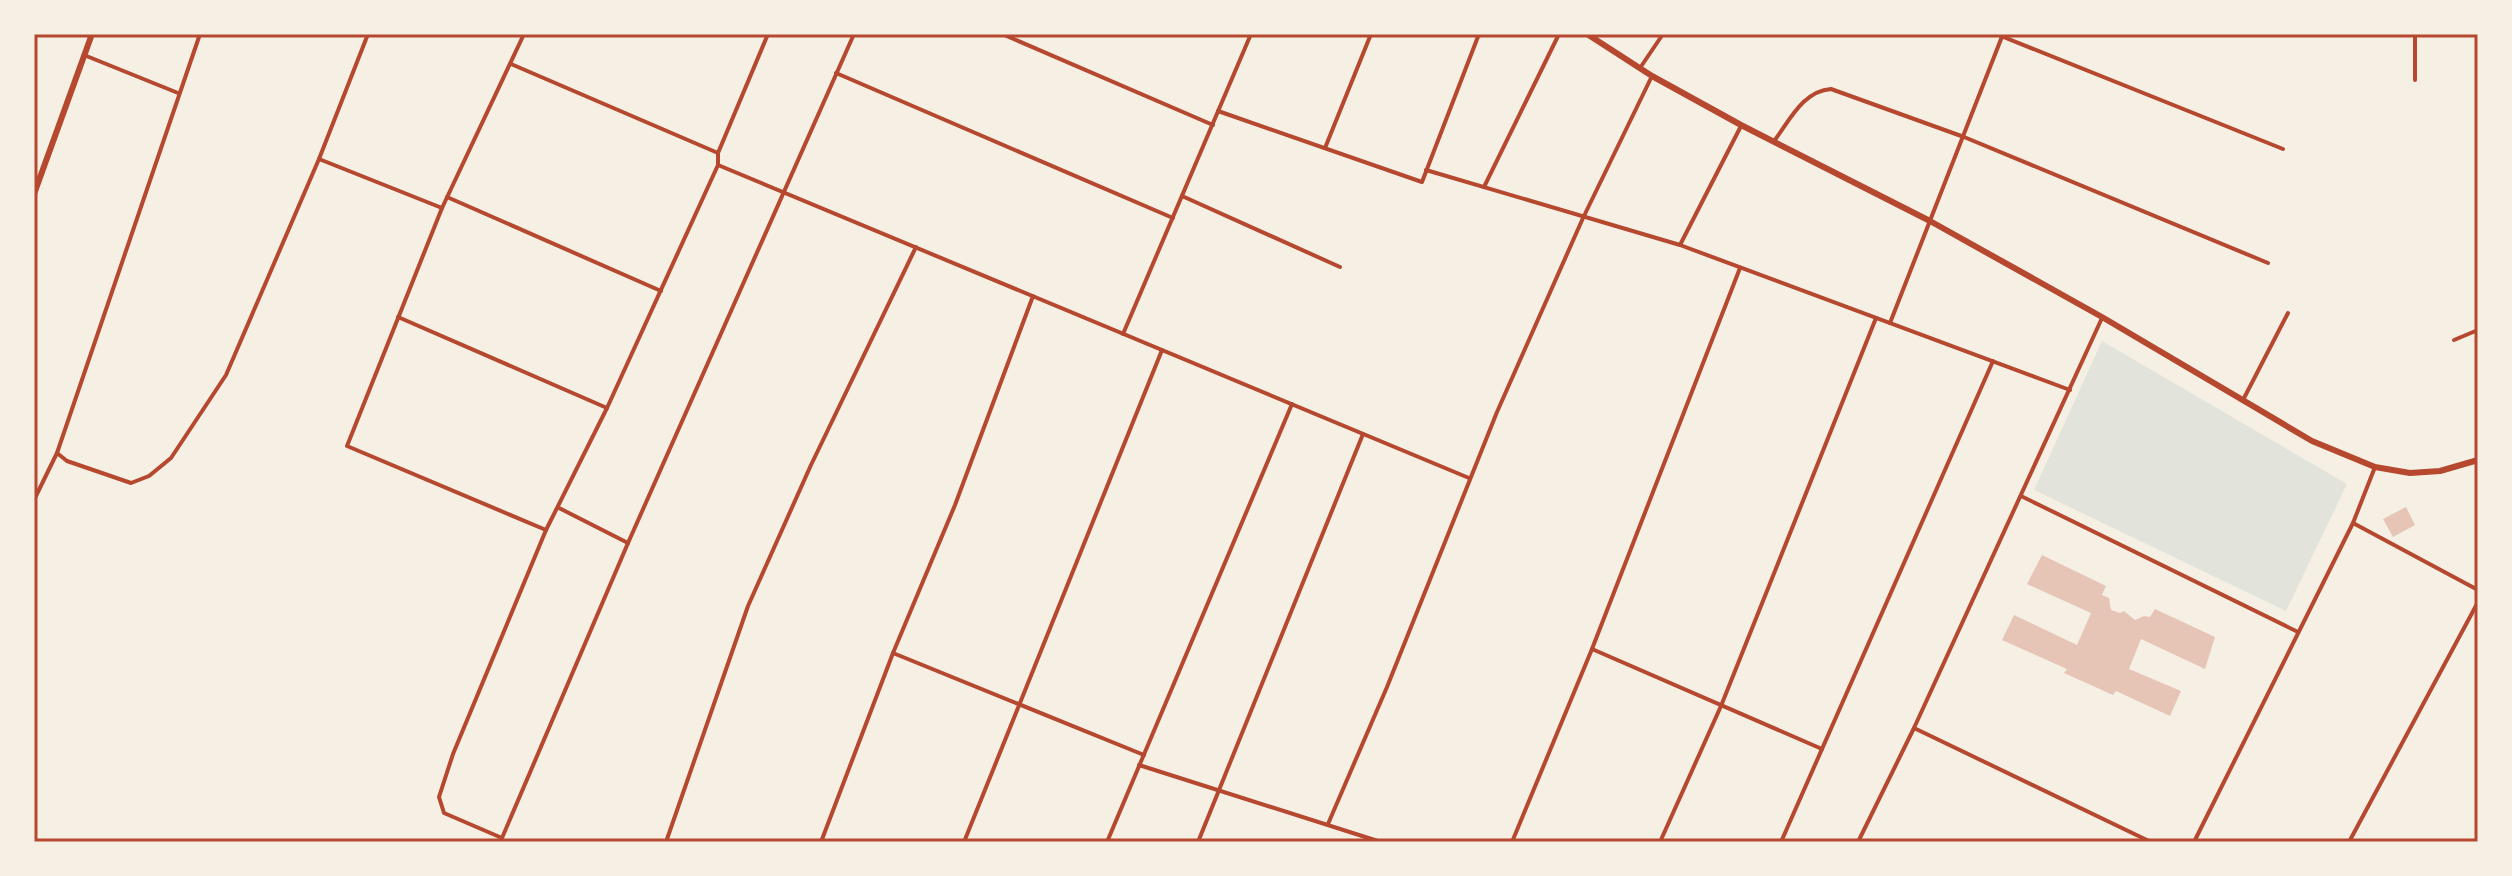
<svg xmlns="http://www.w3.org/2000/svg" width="2512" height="876" viewBox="0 0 2512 876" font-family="Barlow,sans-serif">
<rect width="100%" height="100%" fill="#f6efe4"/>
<polygon fill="#e2e4dc" points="2102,341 2347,484 2286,611 2034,490"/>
<g fill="#e6c5b7">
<polygon points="2406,507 2415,525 2393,537 2383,519"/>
<polygon points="2042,555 2106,586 2102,595 2109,598 2111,610 2120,613 2124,611 2135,620 2144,616 2150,617 2155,609 2215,637 2205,669 2141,639 2129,669 2181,691 2170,716 2116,691 2113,695 2064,673 2067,669 2002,640 2014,615 2077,645 2091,613 2027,584"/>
</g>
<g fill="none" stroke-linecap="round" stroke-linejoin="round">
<g stroke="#b5482f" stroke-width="4">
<polyline points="524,34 442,208 347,446 546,530"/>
<polyline points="768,34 718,153 718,165 607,408 546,530 453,754 439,797 444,813 502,838 628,543 854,34"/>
<polyline points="1002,34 1213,125"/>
<polyline points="1996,34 2283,149"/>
<polyline points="2415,34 2415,80"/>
<polyline points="84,55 178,93"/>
<polyline points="511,64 718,153"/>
<polyline points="1640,68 1663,34"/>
<polyline points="836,73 1173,218"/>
<polyline points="1218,111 1422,182 1479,34"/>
<path d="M 1774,141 C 1790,120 1803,91 1831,89 L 1964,137 L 2268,263"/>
<polyline points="1325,148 1371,34"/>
<polyline points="319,159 442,208"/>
<polyline points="718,165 1469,478"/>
<polyline points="1426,170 1680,245 2070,390"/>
<polyline points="1484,187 1559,34"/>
<polyline points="1182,196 1340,267"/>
<polyline points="447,197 661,291"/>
<polyline points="1680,245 1741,126"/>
<polyline points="398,317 607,408"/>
<polyline points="1890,323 2003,34"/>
<polyline points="1123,334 1251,34"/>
<polyline points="2454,340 2478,330"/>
<polyline points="2243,400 2288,313"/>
<polyline points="57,453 67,461 131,483 149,476 171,458 226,375 319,159 368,34"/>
<polyline points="2021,496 2298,632"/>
<polyline points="34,500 57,453 200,34"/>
<polyline points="559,508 628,543"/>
<polyline points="2353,523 2478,590"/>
<polyline points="1592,649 1822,749"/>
<polyline points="893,653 1144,755"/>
<polyline points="1914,728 2151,842"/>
<polyline points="1139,765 1381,842"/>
<polyline points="1328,824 1387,687 1497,412 1583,218 1652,76"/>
<polyline points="666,842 748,606 811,465 916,247"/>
<polyline points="821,842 893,653 955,505 1033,296"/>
<polyline points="964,842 1162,350"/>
<polyline points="1107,842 1292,404"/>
<polyline points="1198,842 1363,434"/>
<polyline points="1512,842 1592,649 1740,268"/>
<polyline points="1660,842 1721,706 1876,318"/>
<polyline points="1781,842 1993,361"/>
<polyline points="1858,842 1914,728 2102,318"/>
<polyline points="2194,842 2353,523 2375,467"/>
<polyline points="2349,842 2478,602"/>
<polyline points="2477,842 2478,840"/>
</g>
<g stroke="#b5482f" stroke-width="6">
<polyline points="1587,34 1652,76 1741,125 1930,221 2102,317 2312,441 2375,467 2410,473 2440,471 2478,460"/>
<polyline points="34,194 92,34"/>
</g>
</g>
<rect width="2512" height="876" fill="none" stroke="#f6efe4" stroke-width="72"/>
<rect x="36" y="36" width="2440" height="804" fill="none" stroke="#b5482f" stroke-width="3"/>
</svg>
